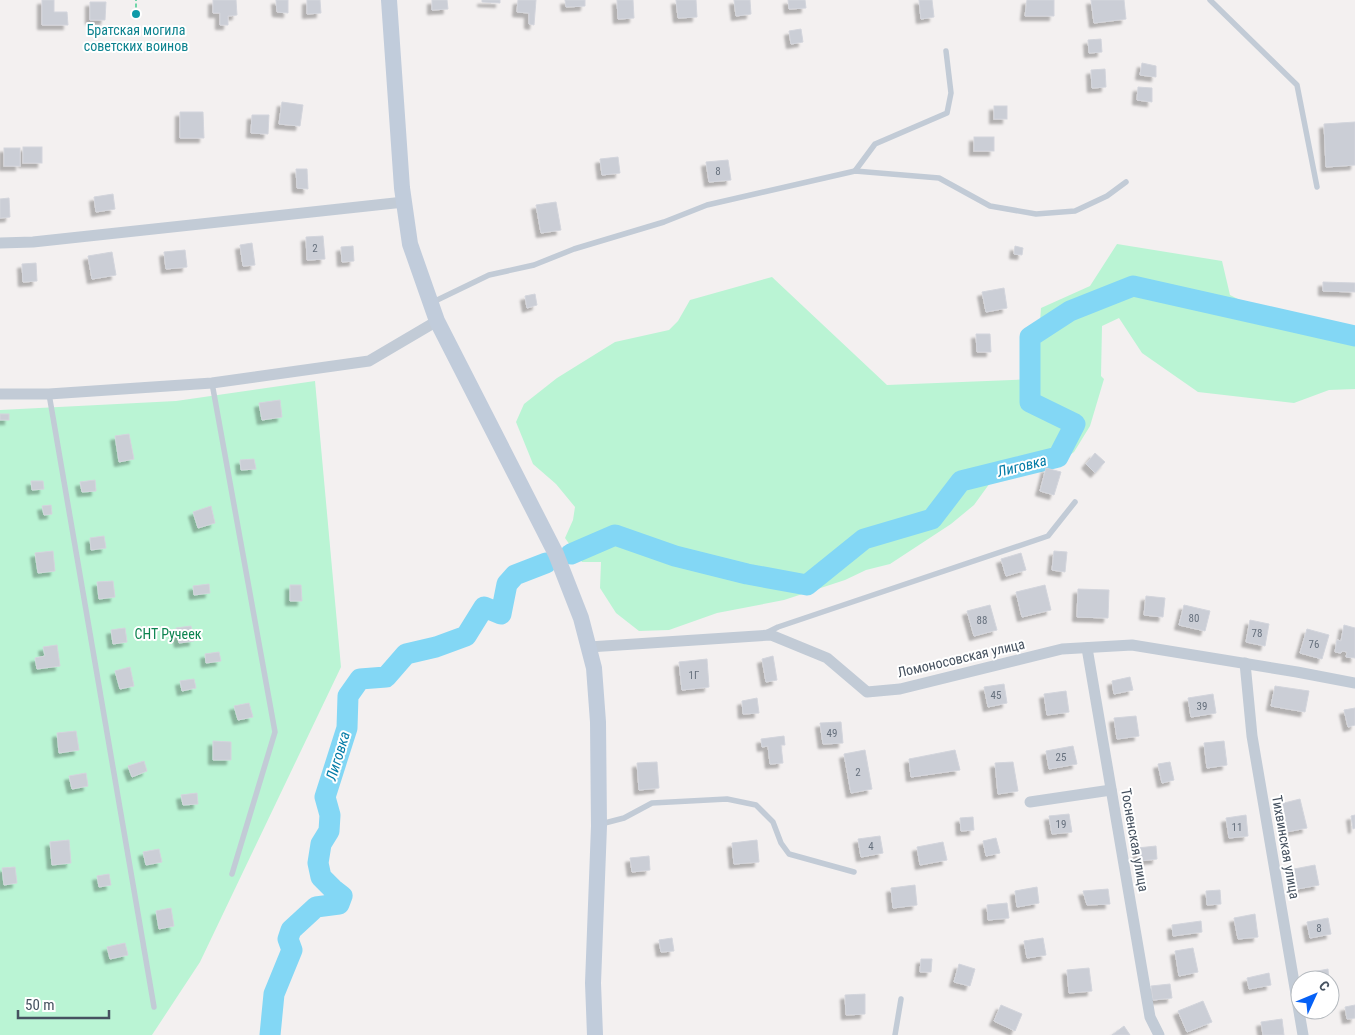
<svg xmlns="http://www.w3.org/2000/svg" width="1355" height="1035" viewBox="0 0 1355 1035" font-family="'Roboto Condensed',sans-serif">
<defs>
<filter id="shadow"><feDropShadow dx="-4.5" dy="4.5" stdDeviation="1" flood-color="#0004"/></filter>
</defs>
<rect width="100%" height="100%" fill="#f3f0f0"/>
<g fill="#baf4d4">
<polygon points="1117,244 1222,261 1230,295 1287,324 1355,335 1355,389 1329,390 1294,403 1198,392 1142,353 1119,318 1102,326 1101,376 1104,379 1090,426 1074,452 1070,455 1018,456 1003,465 974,505 951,524 890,564 866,570 845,580 784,600 717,613 669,630 639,631 616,613 600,588 601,562 582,562 565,538 573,520 575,507 556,484 533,464 516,422 524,404 557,378 615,342 669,330 678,321 690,300 772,277 887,385 1036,379 1041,308 1090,286"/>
<polygon points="315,381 341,667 200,962 152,1035 0,1035 0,410 176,401"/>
</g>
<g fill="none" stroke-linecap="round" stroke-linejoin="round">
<g stroke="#83d7f5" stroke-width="21">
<polyline points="571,554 615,535 675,556 747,574 807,585 864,539 932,519 961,481 1058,457 1075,424 1030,402 1030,337 1070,311 1133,286 1355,336"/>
<polyline points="270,1035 274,994 292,950 288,939 291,930 316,907 339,904 342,896 333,889 321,877 318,863 321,844 329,831 330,815 325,797 347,728 348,696 360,679 386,677 406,654 436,647 466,636 484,607 501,614 507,584 515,575 546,563"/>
</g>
</g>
<g fill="#cbced6" stroke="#d3d5dc" filter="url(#shadow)">
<polygon points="42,0 54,0 54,12 67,12 68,25 42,25"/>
<polygon points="213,0 236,0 237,15 228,16 228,25 220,25 220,13 213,13"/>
<polygon points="276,0 288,0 288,13 277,12"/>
<polygon points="307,0 320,0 321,13 307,14"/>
<polygon points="432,0 447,0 448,9 432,10"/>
<polygon points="482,0 500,0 500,3 482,2"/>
<polygon points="518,0 536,0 534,25 529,24 529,13 517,12"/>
<polygon points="565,0 585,0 585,6 566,7"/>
<polygon points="617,0 633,0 634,18 618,19"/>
<polygon points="676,0 696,0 697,17 678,18"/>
<polygon points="734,0 750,0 751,14 736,16"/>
<polygon points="788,0 805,0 806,8 789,9"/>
<polygon points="919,0 932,0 934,17 921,19"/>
<polygon points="1027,0 1054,0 1054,16 1025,16"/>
<polygon points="1091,0 1124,0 1126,19 1094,23"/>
<polygon points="90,2 106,2 105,20 90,20"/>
<polygon points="801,29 803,42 791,44 789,31"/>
<polygon points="1101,39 1102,52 1089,53 1088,40"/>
<polygon points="1142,63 1156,66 1156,77 1140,75"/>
<polygon points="1105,69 1106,87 1092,88 1091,70"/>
<polygon points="1138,87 1152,88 1152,102 1137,100"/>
<polygon points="282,102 303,105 300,126 279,124"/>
<rect x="994" y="106" width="13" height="13"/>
<polygon points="180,112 203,112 204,138 180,138"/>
<polygon points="252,115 269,115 268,134 251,133"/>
<polygon points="1355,122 1355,165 1326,167 1324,124"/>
<rect x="974" y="137" width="20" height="14"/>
<rect x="23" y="147" width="19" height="16"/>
<rect x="4" y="148" width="16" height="18"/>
<polygon points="618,157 620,173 602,175 600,159"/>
<polygon points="728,160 731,180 709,182 706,162"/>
<polygon points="296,169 307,169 308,189 297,188"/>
<polygon points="113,194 115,209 96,212 94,197"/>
<polygon points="9,198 10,217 0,218 0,199"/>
<polygon points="556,202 561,230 541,233 536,205"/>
<polygon points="323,236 325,259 307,260 306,237"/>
<polygon points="252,243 255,265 243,266 240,245"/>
<polygon points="353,246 354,261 342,262 341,247"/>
<polygon points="1015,246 1023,248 1022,255 1014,254"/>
<polygon points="185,250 187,267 166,269 164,252"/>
<polygon points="112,252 116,275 92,279 88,256"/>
<polygon points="36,263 37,281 23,282 22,264"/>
<polygon points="1323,282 1355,283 1355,292 1323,291"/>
<polygon points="1004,288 1007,308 986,312 982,292"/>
<polygon points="535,294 537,305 527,308 525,296"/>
<polygon points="976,334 990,334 991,352 977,352"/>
<polygon points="280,400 282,417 262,420 259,403"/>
<rect x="0" y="414" width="9" height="6"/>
<polygon points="129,434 134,459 119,462 115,436"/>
<polygon points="1095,453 1105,462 1095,473 1086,464"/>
<polygon points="254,459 256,469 241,470 240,460"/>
<polygon points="1046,468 1061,472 1054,495 1040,491"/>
<polygon points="95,480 96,491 82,492 80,482"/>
<polygon points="31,481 43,481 44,489 32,490"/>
<polygon points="51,505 52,514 44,515 42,506"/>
<polygon points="211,506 215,523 198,528 193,512"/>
<polygon points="104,536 106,548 91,550 90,538"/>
<polygon points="53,551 55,571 38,573 35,553"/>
<polygon points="1054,551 1067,552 1065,572 1052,570"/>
<polygon points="1021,553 1026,570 1006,576 1001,559"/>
<polygon points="113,581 115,597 99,599 97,582"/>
<polygon points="209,584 210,593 194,595 193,586"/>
<polygon points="290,585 301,585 302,601 290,601"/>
<polygon points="1045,585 1051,610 1022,617 1016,592"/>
<polygon points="1078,589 1109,590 1108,618 1077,617"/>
<polygon points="1146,596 1165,598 1163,617 1144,615"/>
<polygon points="990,605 997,630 974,636 967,611"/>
<polygon points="1184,605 1210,611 1205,631 1179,625"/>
<polygon points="1250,620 1269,624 1265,646 1246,642"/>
<polygon points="1344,625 1355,628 1355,658 1346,657 1347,652 1342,651 1341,653 1335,652 1337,640 1341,641"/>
<polygon points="191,626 194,641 179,643 176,628"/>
<polygon points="125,628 127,642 113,644 111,630"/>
<polygon points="1307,629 1329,635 1322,659 1300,653"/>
<polygon points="57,645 60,666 37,669 35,658 45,656 43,647"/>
<polygon points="219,652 221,661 206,663 205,654"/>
<polygon points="773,656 777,680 766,682 762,659"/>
<polygon points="707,659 709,687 682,690 679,662"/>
<polygon points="130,667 134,686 120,689 115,671"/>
<polygon points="1130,677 1133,690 1114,694 1112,681"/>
<polygon points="194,679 196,688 182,691 180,681"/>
<polygon points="1004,684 1007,703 988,707 984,687"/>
<polygon points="1275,686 1309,691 1305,712 1271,706"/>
<polygon points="1066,691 1069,712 1047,715 1044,694"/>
<polygon points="1213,694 1216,713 1191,717 1188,698"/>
<polygon points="757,698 759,713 743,714 742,701"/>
<polygon points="249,703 253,717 238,720 234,706"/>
<polygon points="1355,708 1355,725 1348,727 1344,710"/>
<polygon points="1136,716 1139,736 1117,739 1114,718"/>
<polygon points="841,722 843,743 823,744 820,723"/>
<polygon points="76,731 79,750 59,753 57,733"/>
<polygon points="784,736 785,745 781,745 783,763 770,764 768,746 762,747 761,739"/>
<polygon points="213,741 231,742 231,760 213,760"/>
<polygon points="1224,741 1227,765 1207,768 1204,743"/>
<polygon points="1073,746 1077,764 1049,769 1046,751"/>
<polygon points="865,750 872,789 851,793 844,754"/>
<polygon points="955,750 960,770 911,777 909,759"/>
<polygon points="144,761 147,771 132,777 128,766"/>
<polygon points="657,762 659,788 639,790 637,763"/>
<polygon points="1013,762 1018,791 998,794 995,763"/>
<polygon points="1170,762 1174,780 1162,783 1158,764"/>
<polygon points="86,773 88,786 72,789 69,776"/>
<polygon points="197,793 198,804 183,805 181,795"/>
<polygon points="1300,799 1307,828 1286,832 1280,804"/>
<polygon points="1069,814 1072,832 1052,834 1049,816"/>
<polygon points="1246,815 1248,836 1229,838 1226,818"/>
<polygon points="1355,815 1355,828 1353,829 1351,816"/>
<polygon points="973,817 974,830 961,831 960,818"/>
<polygon points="880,836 883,853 861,857 858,839"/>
<polygon points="996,838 1000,853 986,856 983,841"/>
<polygon points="69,840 71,863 52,865 50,842"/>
<polygon points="757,840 759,862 734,864 732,843"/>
<polygon points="943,842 947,860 920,865 917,847"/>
<polygon points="1156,846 1157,859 1139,861 1137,848"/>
<polygon points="159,849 162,862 146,865 143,852"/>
<polygon points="649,856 650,870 632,872 630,858"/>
<polygon points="1315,865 1319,885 1297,889 1294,869"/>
<polygon points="15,867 17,883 4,885 2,868"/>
<polygon points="109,874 111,885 99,887 97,876"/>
<polygon points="915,885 917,905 893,908 891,888"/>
<polygon points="1037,887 1039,903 1017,907 1015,891"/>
<polygon points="1108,889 1110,904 1087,905 1083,891"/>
<polygon points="1220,890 1221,904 1207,905 1206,891"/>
<polygon points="1007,903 1009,918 988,920 987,905"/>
<polygon points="171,908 174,926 159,929 156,911"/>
<polygon points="1255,914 1258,937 1238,939 1234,918"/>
<polygon points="1328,918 1331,934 1310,938 1307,922"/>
<polygon points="1201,921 1202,932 1173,936 1172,925"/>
<polygon points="672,938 674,951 661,952 659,940"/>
<polygon points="1043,938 1046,955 1027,958 1024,941"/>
<polygon points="125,943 128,955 110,959 107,947"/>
<polygon points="1193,948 1198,972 1179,976 1175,951"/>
<polygon points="921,959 932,959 931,972 920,972"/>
<polygon points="959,964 975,969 970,986 954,982"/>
<polygon points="1089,968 1092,991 1069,993 1067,970"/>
<polygon points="1328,969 1329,980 1314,980 1312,972"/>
<polygon points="1269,973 1271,985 1249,989 1247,978"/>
<polygon points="1170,984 1172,998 1153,1000 1151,986"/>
<polygon points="865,994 865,1014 846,1015 845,995"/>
<polygon points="1203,1001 1212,1022 1187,1032 1178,1011"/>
<polygon points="1001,1005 1022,1014 1015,1031 994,1021"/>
<polygon points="1355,1005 1355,1018 1347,1019 1345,1007"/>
<polygon points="1282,1019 1284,1035 1263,1035 1261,1022"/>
<polygon points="1124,1026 1130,1035 1112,1035"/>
</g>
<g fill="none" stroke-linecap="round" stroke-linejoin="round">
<polyline stroke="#6fd6a9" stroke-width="2" stroke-dasharray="4 2.5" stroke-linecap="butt" points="136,14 136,0"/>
<g stroke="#c2cbd6" stroke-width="5.5">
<polyline points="1210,0 1297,85 1317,187"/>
<polyline points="855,171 875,144 947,113 951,93 946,51"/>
<polyline points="431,303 489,275 534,265 574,249 664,222 707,205 855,171 939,178 990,206 1036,214 1075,211 1107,196 1126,182"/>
<polyline points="212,383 275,732 232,874"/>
<polyline points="49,394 154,1007"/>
<polyline points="766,633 778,627 1048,536 1075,502"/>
<polyline points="601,824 624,818 652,803 727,799 756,805 773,822 781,843 789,854 854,872"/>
<polyline points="895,1035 901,999"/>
</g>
<g stroke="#c2cbd6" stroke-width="11">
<polyline points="0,243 33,242 404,202"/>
<polyline points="0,394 49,394 212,383 369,361 437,321"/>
<polyline points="589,647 771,635 827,658 867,692 900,689 1062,649 1132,645 1297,672 1355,683"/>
<polyline points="1087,648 1150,1017 1159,1035"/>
<polyline points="1245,663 1252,736 1303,1035"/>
<polyline points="1030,802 1111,790"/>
</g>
<polyline stroke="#c1ccdb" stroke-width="16" points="389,0 402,188 410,244 437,321 556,554 581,618 594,668 598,722 599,826 593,983 595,1035"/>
</g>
<circle fill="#0f9aa8" stroke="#fff" stroke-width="2" cx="136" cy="14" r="5"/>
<g text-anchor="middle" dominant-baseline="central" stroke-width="4" stroke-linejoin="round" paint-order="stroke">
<g font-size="11" fill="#67717e">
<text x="718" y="171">8</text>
<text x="315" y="248">2</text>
<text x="1194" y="618">80</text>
<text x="982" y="620">88</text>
<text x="1257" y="633">78</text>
<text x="1314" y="644">76</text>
<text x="694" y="675">1Г</text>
<text x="996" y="695">45</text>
<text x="1202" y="706">39</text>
<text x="832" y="733">49</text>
<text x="1061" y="757">25</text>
<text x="858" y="772">2</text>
<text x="1061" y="824">19</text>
<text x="1237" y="827">11</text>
<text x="871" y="846">4</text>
<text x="1319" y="928">8</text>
</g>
<g font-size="14" fill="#0d838f" stroke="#fff">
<text x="136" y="30">Братская могила<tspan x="136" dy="16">советских воинов</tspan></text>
</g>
<g font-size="14" fill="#0d8450" stroke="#fff">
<text x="168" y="634">СНТ Ручеек</text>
</g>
<g font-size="14" fill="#465260" stroke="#fff">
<text transform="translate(961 658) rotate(-13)">Ломоносовская улица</text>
<text transform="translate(1135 840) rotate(80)">Тосненская улица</text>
<text transform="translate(1286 847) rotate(80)">Тихвинская улица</text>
</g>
<g font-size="15" font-style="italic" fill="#027ba7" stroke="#fff">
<text transform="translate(1022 466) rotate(-14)">Лиговка</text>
<text transform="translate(338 756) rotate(-73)">Лиговка</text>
</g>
</g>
<g transform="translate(1315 995) rotate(46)"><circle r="24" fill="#ffffff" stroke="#b5babf"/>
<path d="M0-4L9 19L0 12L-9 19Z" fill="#0661f6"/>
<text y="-8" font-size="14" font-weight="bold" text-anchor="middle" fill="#465260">С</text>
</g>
<path d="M18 1010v8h91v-8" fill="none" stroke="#465260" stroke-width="2.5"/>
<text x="25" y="1010" font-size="15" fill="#465260" stroke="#ffffff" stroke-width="4" paint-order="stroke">50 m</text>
</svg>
